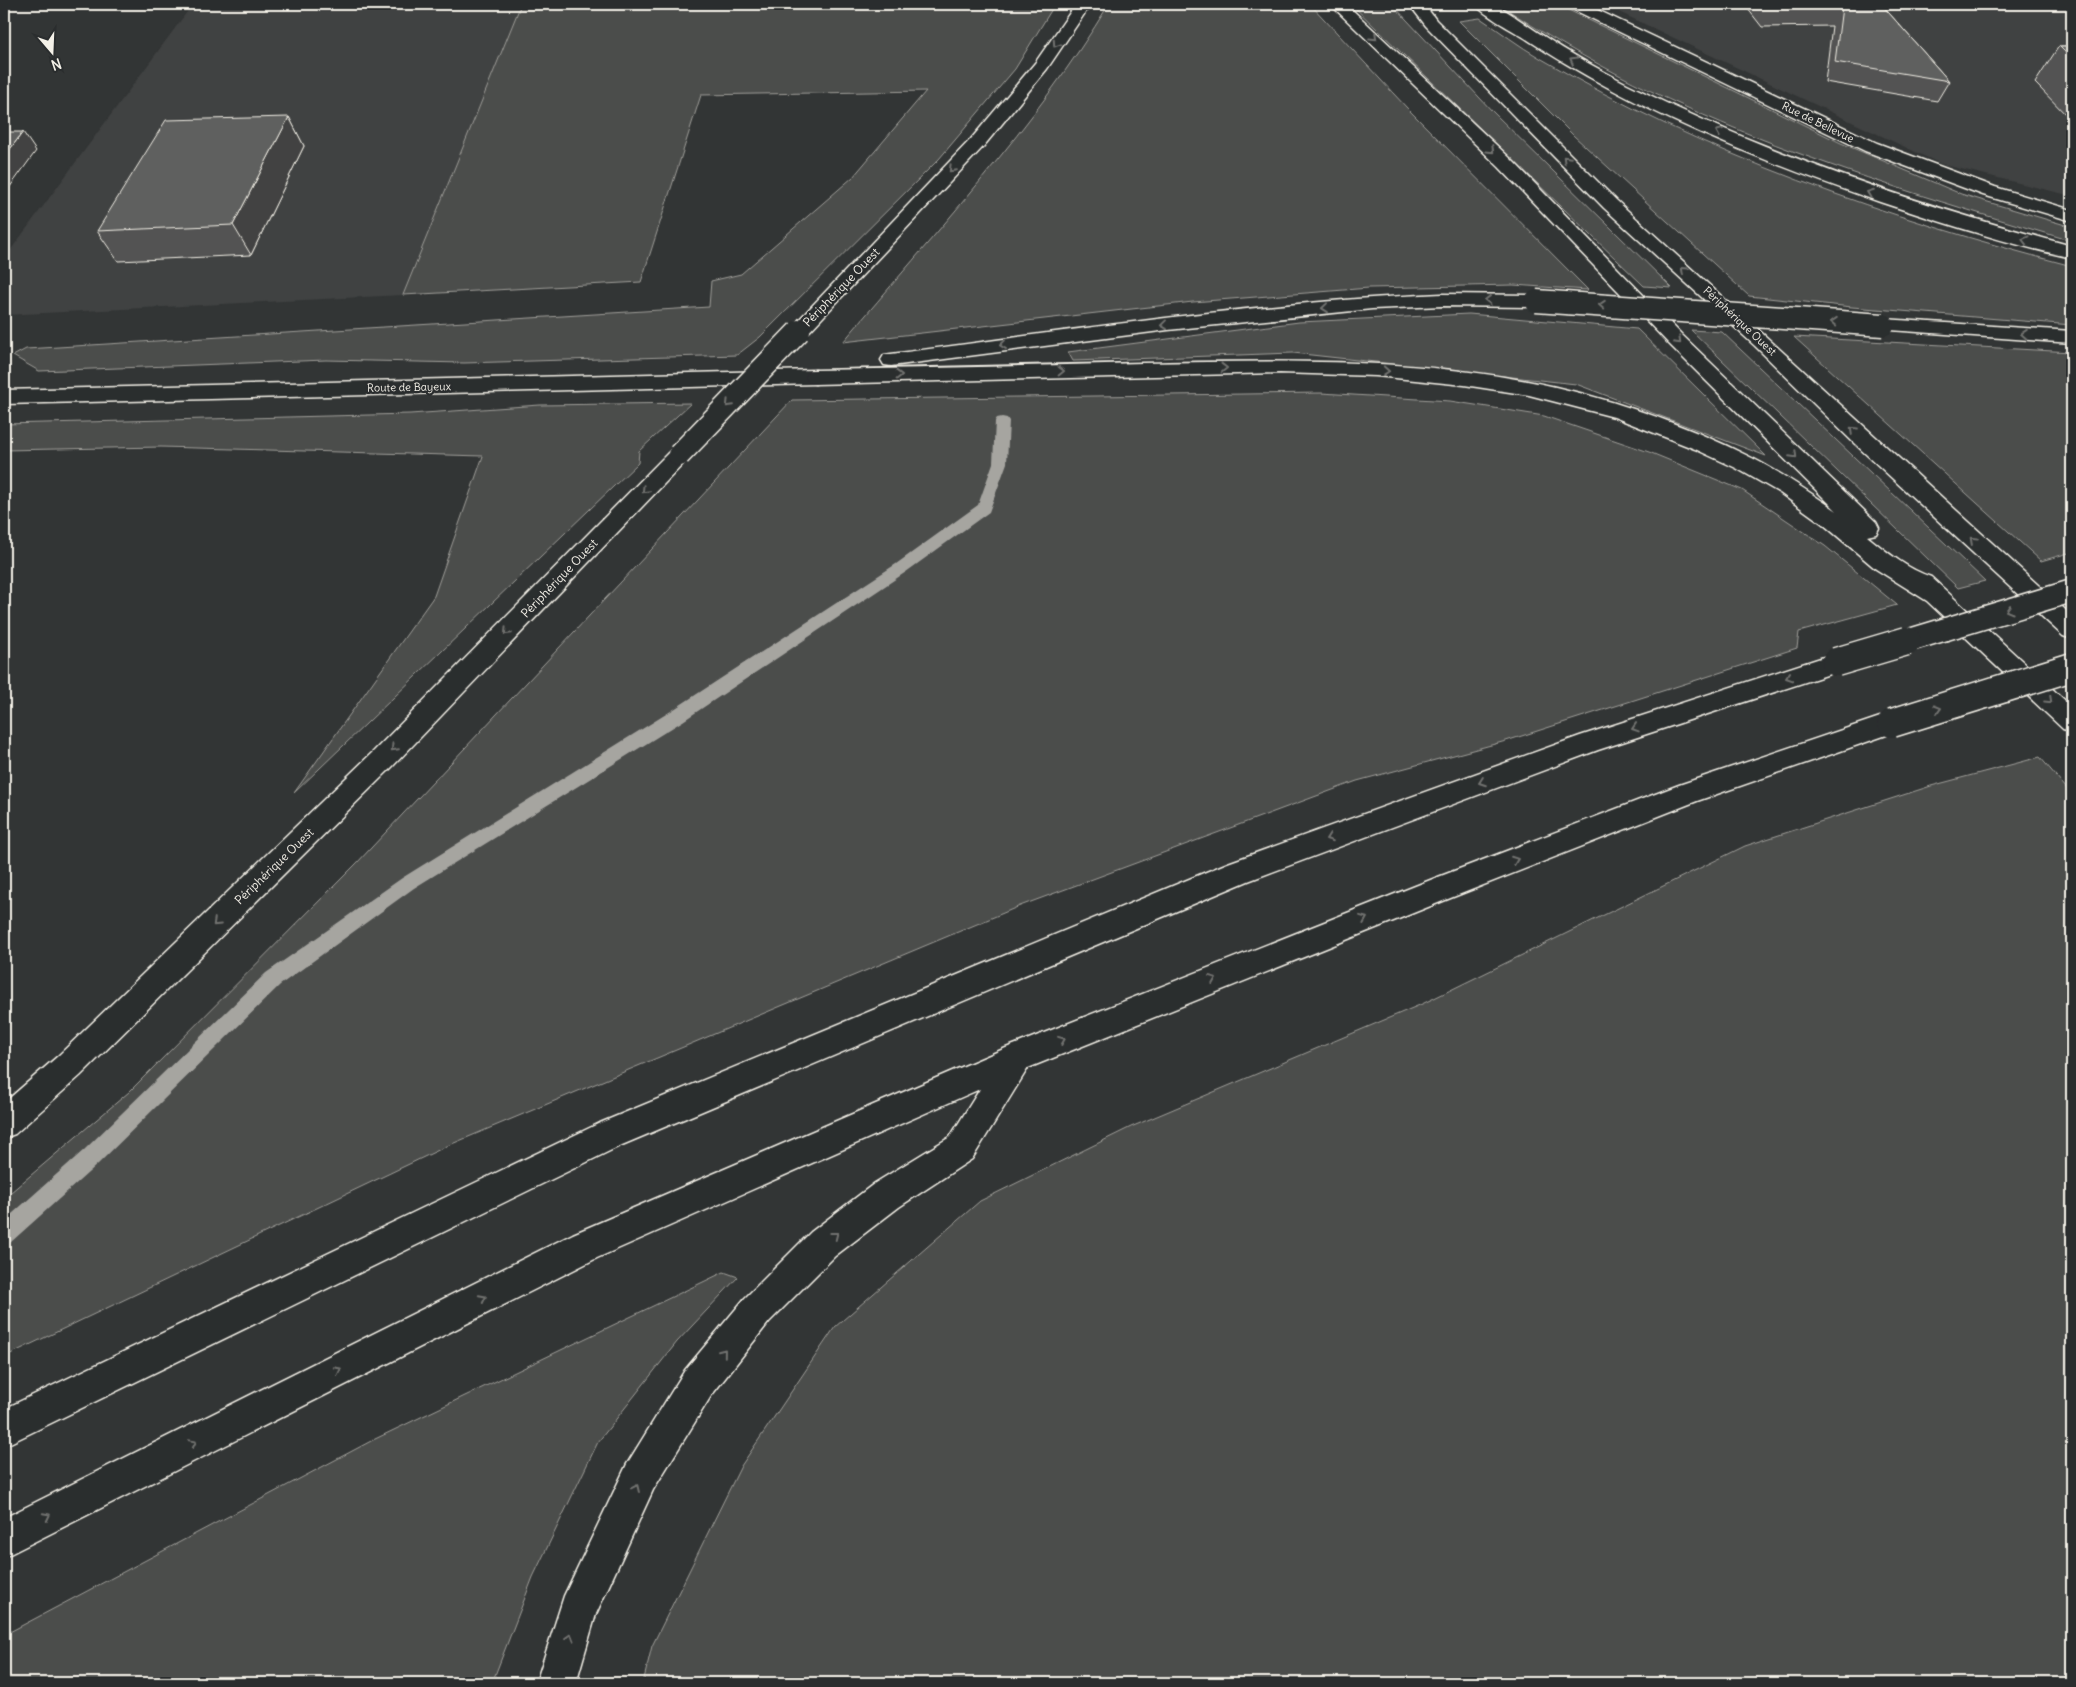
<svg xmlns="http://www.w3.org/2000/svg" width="2076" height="1687" viewBox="0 0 2076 1687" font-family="Delius,sans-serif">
<rect width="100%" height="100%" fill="#323535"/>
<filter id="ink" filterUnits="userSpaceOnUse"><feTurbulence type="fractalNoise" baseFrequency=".02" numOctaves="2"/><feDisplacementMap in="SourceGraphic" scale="10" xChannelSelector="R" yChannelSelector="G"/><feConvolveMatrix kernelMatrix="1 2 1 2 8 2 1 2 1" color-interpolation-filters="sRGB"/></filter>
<g filter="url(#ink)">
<g fill="#404242">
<polygon points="193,4 521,4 403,295 4,315 4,259"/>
<polygon points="1602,4 2072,4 2072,196 1941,164"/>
</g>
<g fill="#4b4d4c" stroke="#a09f9a">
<polygon points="521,4 1055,4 1015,69 939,159 760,337 737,355 464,363 326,360 39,371 13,356 26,349 709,307 711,281 741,274 853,177 926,91 701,95 641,282 403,295"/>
<path d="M 1109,4 L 1310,4 L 1407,108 L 1588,290 L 1513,285 L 1369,288 L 1193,302 L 843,342 C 935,233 1035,126 1109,4 Z"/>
<polygon points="1351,4 1392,4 1493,112 1672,288 1644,286"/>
<path d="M 1499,4 L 1556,4 L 1841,143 L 1961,194 L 2072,227 L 2072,241 C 1874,183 1671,121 1499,4 Z"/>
<path d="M 1480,18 C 1500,31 1519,46 1540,58 C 1705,155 1887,218 2072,266 L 2072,325 L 1852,307 L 1749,296 L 1574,136 L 1459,21 Z"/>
<polygon points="1469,314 1637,329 1766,456 1576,384 1293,353 1073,361 1068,352 1299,322"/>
<polygon points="1691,330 1722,332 1985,581 1958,588"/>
<polygon points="1794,337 2072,352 2072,552 2041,561"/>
<polygon points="1321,393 1450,401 1544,416 1649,452 1742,490 1825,546 1897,605 1799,632 1797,648 1506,741 1357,781 1020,906 447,1146 4,1357 4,1198 129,1092 356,864 792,400"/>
<polygon points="691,403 639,451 638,463 294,793 434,596 483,456 161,447 4,450 4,424 410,414 540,405"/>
<polygon points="2040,757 2072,795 2072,1683 643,1683 652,1646 741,1466 835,1327 980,1201 1131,1127 1422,1004 1745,846 1931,786"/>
<polygon points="724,1272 738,1277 677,1342 598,1442 533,1577 492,1683 4,1683 4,1635 373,1440"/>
</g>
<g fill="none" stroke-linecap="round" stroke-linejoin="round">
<polygon fill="#a6a5a0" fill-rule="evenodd" points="1002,417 1007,418 1009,421 1007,463 989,512 906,572 683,721 414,888 280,985 98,1164 11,1242 4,1245 4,1221 84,1150 266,973 402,878 671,711 896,564 978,505 993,463 995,421 997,418"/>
<defs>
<polygon id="minor" points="1565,4 1585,4 1877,143 1995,187 2072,210 2072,221 1983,195 1865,151 1568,7"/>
<polygon id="major" points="815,370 822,372 825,377 822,382 815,384 4,404 4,390"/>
<g id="highway">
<polygon points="1076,4 1091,4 1047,69 983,147 806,335 799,337 792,335 789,331 792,327 971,139 1035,63"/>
<path d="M 1330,4 L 1346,4 L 1511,159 L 1682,335 L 1876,522 L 1879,528 L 1876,534 L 1867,536 C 1887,552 1907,569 1931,577 L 2072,707 L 2072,732 L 2063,729 L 1927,601 L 1876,569 L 1823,524 L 1780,493 L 1736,468 L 1695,449 L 1614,417 L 1529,395 L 1464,385 L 1376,376 L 1280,373 L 815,384 L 808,382 L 805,377 L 808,372 L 815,370 C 924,368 1033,366 1143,363 C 1271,361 1401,357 1527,381 C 1602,395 1685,424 1752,458 C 1782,473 1809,492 1837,511 L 1668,343 L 1499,167 Z"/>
<polygon points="1409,4 1424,4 1436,20 1616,200 2072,616 2072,639 2063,636 1855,444 1755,346 1604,208 1426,26"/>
<path d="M 1475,4 C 1481,4 1489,2 1494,4 C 1509,11 1527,26 1542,35 C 1569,53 1598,69 1627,84 C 1769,155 1919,205 2072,246 L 2072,258 C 2008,244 1943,223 1880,202 C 1759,160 1636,111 1528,40 C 1516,32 1483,15 1475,4 Z"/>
<path d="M 1442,294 L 1536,295 L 1543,297 L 1546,301 L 1543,305 L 1536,307 L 1442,306 L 1372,309 L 1168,330 L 891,366 L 884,365 L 881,360 L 884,355 L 891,354 C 1074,330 1258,302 1442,294 Z"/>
<polygon points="1883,319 2072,331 2072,343 1876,329 1873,325 1876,321"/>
<polygon points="679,448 687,450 690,455 687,460 392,767 80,1076 15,1134 4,1138 4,1103 58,1056 374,751 671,450"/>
<polygon points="1836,653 1845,655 1848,662 1845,669 1598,750 1248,881 622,1145 4,1446 4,1409 600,1123 1228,863 1580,736"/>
<polygon points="1892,713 1901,716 1905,723 1901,730 1697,801 1453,897 1028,1068 972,1159 899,1207 835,1256 769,1322 711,1396 653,1490 596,1614 576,1683 536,1683 564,1596 627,1464 685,1370 745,1298 811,1232 875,1183 950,1137 980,1089 597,1258 4,1557 4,1518 573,1234 1006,1048 1433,879 1679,785"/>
</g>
</defs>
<use href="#minor" stroke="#f4f1e8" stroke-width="3"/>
<use href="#major" stroke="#f4f1e8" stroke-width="3"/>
<use href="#highway" stroke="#f4f1e8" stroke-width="3"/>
<use href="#minor" fill="#2a2d2e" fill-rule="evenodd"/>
<use href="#major" fill="#2a2d2e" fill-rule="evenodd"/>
<use href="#highway" fill="#2a2d2e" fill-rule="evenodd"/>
<defs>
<g id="highway-bridge-far1">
<polyline points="1536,301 1883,325"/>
<polyline points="679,455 799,331"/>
<polyline points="1903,642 2072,591"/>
</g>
<g id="highway-bridge">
<polyline points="1836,662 1907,641"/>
<polyline points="1892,723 2072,667"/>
</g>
</defs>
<use href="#highway-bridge-far1" stroke="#f4f1e8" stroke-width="25" stroke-linecap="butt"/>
<use href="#highway-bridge" stroke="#f4f1e8" stroke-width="31" stroke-linecap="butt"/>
<use href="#highway-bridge-far1" stroke="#2a2d2e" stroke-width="22"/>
<use href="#highway-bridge" stroke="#2a2d2e" stroke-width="28"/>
</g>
<g fill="#525352" stroke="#f4f1e8">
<polygon points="1744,4 1881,4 1949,81 1937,101 1825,82 1832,26 1762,27"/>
<polygon points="2059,46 2072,46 2072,121 2035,83"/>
<polygon points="289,117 304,146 251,255 118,261 97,231"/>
</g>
<g fill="#424342" stroke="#f4f1e8">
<polygon points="289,117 304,146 251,255 233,225"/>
<polygon points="23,132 36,151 4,195 4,157"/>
</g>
<g fill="#5f605f" stroke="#f4f1e8">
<polygon points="1768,4 1881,4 1949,81 1835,62 1842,7 1771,7"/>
<polygon points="2059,46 2072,46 2072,59"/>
<polygon points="289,117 233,225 97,231 166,120"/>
<polygon points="4,132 23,132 4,157"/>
</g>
<defs><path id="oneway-chevron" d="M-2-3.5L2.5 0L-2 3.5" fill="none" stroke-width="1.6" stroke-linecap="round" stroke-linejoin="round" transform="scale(1.25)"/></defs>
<g stroke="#71726f">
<use href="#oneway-chevron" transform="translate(1374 37) rotate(44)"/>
<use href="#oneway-chevron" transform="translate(1056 44) rotate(124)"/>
<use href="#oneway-chevron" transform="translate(1573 60) rotate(-150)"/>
<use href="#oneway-chevron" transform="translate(1719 132) rotate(-157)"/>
<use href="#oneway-chevron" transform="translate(1491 150) rotate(44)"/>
<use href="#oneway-chevron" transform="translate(1566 159) rotate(-135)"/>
<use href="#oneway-chevron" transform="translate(952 169) rotate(134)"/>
<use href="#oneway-chevron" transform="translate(1870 193) rotate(-159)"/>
<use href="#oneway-chevron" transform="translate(2025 240) rotate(-166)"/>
<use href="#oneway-chevron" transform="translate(1684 270) rotate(-138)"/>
<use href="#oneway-chevron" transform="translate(1488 300) rotate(-180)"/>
<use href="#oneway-chevron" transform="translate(1602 305) rotate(-176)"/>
<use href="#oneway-chevron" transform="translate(1325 308) rotate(174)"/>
<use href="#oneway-chevron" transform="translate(1834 322) rotate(-176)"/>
<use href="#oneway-chevron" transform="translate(1164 325) rotate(173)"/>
<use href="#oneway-chevron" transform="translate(2024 334) rotate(-176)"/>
<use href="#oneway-chevron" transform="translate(1678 341) rotate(45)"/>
<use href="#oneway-chevron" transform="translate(1003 345) rotate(173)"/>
<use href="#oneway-chevron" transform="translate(1224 368) rotate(-1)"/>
<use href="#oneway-chevron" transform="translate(1061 371) rotate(-1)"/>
<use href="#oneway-chevron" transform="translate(1386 371) rotate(5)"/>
<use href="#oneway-chevron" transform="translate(899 375) rotate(-1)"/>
<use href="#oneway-chevron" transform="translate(729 404) rotate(134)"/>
<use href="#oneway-chevron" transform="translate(1853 430) rotate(-136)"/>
<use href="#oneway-chevron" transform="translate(1794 455) rotate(45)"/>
<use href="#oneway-chevron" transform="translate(645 490) rotate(134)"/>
<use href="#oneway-chevron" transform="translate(1973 540) rotate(-137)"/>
<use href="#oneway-chevron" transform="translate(2009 610) rotate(163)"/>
<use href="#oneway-chevron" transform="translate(507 632) rotate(134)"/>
<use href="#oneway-chevron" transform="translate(1789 677) rotate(162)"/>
<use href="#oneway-chevron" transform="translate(2049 700) rotate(43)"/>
<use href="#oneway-chevron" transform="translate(1938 709) rotate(-17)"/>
<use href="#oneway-chevron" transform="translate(1635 728) rotate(162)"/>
<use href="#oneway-chevron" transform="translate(394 748) rotate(134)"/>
<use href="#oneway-chevron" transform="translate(1482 782) rotate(160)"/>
<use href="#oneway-chevron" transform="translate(1329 838) rotate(160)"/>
<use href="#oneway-chevron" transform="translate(1515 860) rotate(-21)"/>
<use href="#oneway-chevron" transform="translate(1364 919) rotate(-22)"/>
<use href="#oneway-chevron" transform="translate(216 923) rotate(136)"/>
<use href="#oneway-chevron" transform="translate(1213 979) rotate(-22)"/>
<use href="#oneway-chevron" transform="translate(1062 1040) rotate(-22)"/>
<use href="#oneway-chevron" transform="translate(835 1235) rotate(-38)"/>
<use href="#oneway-chevron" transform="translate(483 1298) rotate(-27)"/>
<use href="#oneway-chevron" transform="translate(723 1352) rotate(-51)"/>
<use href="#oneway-chevron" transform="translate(338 1370) rotate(-27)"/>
<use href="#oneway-chevron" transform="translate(193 1443) rotate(-27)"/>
<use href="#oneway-chevron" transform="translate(636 1488) rotate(-65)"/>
<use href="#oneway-chevron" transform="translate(47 1516) rotate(-27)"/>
<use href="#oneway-chevron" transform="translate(570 1637) rotate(-73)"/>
</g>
</g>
<g text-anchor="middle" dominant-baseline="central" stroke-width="4.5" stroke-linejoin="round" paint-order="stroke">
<g font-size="11" fill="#f4f1e8" stroke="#2a2d2e">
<text transform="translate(1818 122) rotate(26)">Rue de Bellevue</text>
<text transform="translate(1740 321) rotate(43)">Périphérique Ouest</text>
<text transform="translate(409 387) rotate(-1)">Route de Bayeux</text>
</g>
<g font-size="12" fill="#f4f1e8" stroke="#2a2d2e">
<text transform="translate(841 287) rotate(-46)">Périphérique Ouest</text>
<text transform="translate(559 578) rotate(-46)">Périphérique Ouest</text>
<text transform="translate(274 866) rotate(-44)">Périphérique Ouest</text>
</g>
</g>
<rect width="2076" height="1687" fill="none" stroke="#2a2d2e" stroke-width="20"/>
<rect x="10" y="10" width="2056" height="1667" fill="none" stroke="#f4f1e8" stroke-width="2" filter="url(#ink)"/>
<g transform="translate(52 52) rotate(161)" stroke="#2a2d2e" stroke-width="4" paint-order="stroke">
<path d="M0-4L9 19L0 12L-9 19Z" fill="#f4f1e8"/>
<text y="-8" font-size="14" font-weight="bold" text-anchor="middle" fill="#f4f1e8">N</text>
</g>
</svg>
